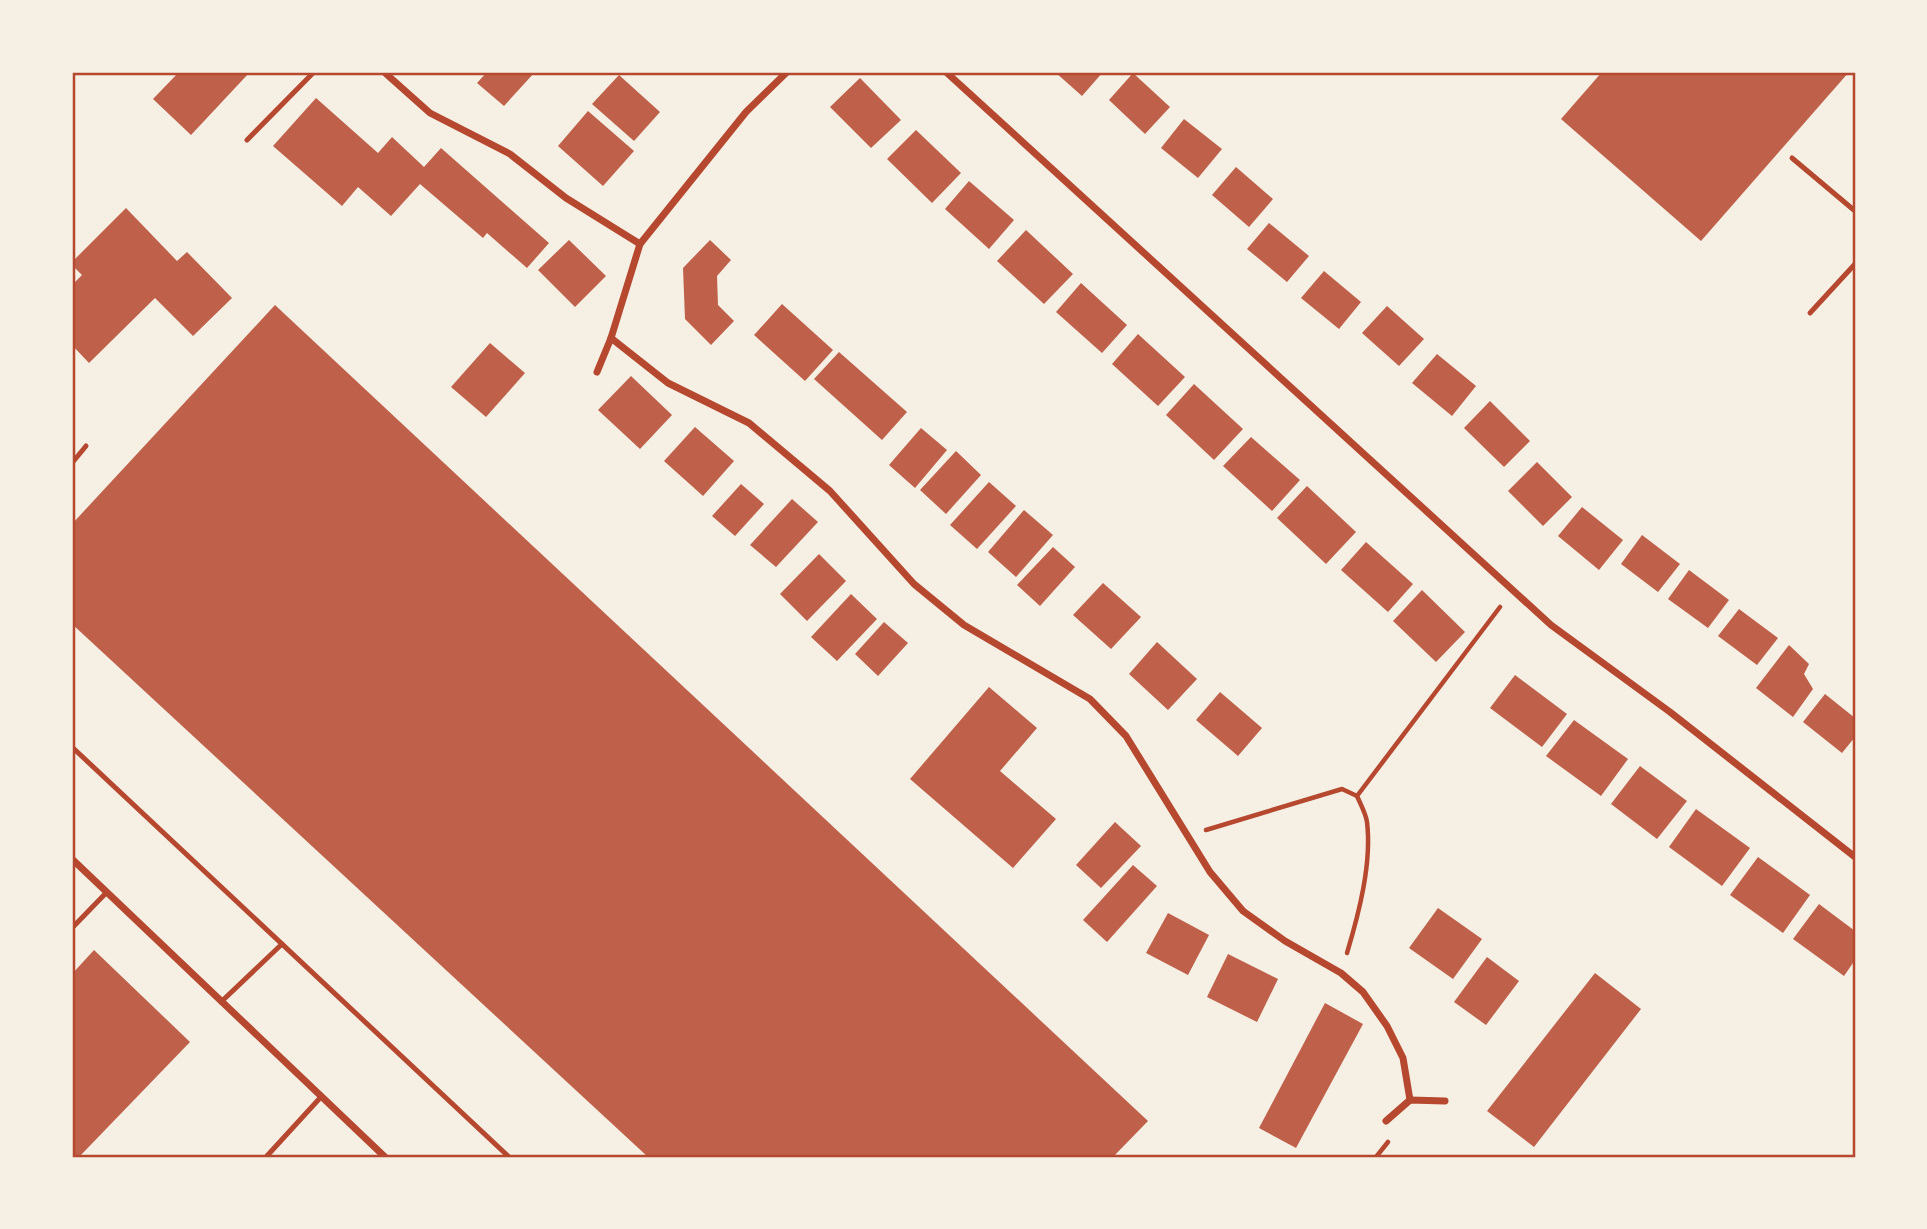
<svg xmlns="http://www.w3.org/2000/svg" width="1927" height="1229" viewBox="0 0 1927 1229" font-family="Karla,sans-serif">
<rect width="100%" height="100%" fill="#f6efe4"/>
<g fill="#bf614a">
<polygon points="179,72 250,72 191,135 153,99"/>
<polygon points="487,72 535,72 504,106 477,83"/>
<polygon points="1055,72 1103,72 1082,96"/>
<polygon points="1602,72 1849,72 1701,241 1561,119"/>
<polygon points="1133,73 1170,107 1145,134 1109,100"/>
<polygon points="619,75 660,112 634,141 592,104"/>
<polygon points="860,78 901,120 871,148 830,107"/>
<polygon points="316,98 378,153 392,137 424,167 441,148 549,243 527,268 487,233 483,238 420,184 391,216 358,187 342,206 273,146"/>
<polygon points="588,111 634,151 603,186 558,146"/>
<polygon points="1184,119 1222,149 1198,178 1161,148"/>
<polygon points="916,130 961,173 932,203 887,159"/>
<polygon points="1236,167 1273,199 1249,227 1212,195"/>
<polygon points="969,181 1014,220 989,249 945,209"/>
<polygon points="126,208 177,261 187,252 232,298 193,336 155,298 89,363 72,345 72,285 82,275 72,265 72,262"/>
<polygon points="1269,223 1309,256 1287,282 1247,249"/>
<polygon points="1026,230 1073,274 1044,304 997,261"/>
<polygon points="569,240 606,276 575,307 538,270"/>
<polygon points="710,240 731,260 717,276 718,305 734,321 711,345 685,319 683,268"/>
<polygon points="1324,271 1361,302 1339,329 1301,298"/>
<polygon points="1081,283 1127,325 1102,353 1056,312"/>
<polygon points="782,304 833,350 805,381 754,335"/>
<polygon points="275,305 1148,1121 1113,1157 648,1157 72,624 72,524"/>
<polygon points="1387,306 1424,339 1399,366 1362,333"/>
<polygon points="1138,334 1185,377 1158,406 1112,364"/>
<polygon points="490,343 525,373 486,417 451,387"/>
<polygon points="839,352 907,412 882,440 814,379"/>
<polygon points="1437,354 1476,386 1452,416 1412,383"/>
<polygon points="631,376 672,415 640,449 598,410"/>
<polygon points="1194,384 1243,429 1214,460 1166,415"/>
<polygon points="1490,401 1530,441 1504,467 1464,428"/>
<polygon points="695,427 734,461 703,496 664,461"/>
<polygon points="921,428 947,450 915,488 889,465"/>
<polygon points="1251,437 1300,480 1272,511 1223,466"/>
<polygon points="956,451 981,475 946,514 920,490"/>
<polygon points="1537,462 1572,497 1543,526 1508,491"/>
<polygon points="989,482 1016,506 977,549 950,525"/>
<polygon points="741,484 764,504 735,536 712,516"/>
<polygon points="1307,486 1356,532 1326,564 1277,518"/>
<polygon points="792,499 818,522 776,567 750,545"/>
<polygon points="1582,507 1623,540 1599,570 1558,536"/>
<polygon points="1024,510 1053,535 1016,577 988,552"/>
<polygon points="1642,535 1680,564 1658,592 1621,564"/>
<polygon points="1366,542 1413,584 1388,612 1341,570"/>
<polygon points="1053,547 1075,567 1040,606 1017,585"/>
<polygon points="819,554 846,581 807,621 780,594"/>
<polygon points="1689,570 1729,600 1708,628 1668,599"/>
<polygon points="1103,583 1141,617 1111,649 1073,615"/>
<polygon points="1422,590 1465,632 1436,662 1393,621"/>
<polygon points="851,594 877,619 837,661 811,637"/>
<polygon points="1739,609 1778,638 1757,665 1718,636"/>
<polygon points="884,622 908,643 878,676 855,654"/>
<polygon points="1157,642 1197,679 1168,710 1129,674"/>
<polygon points="1789,645 1809,664 1804,674 1813,689 1793,717 1756,688"/>
<polygon points="1515,675 1567,714 1542,747 1490,708"/>
<polygon points="989,687 1037,728 1000,771 1056,819 1013,868 910,779"/>
<polygon points="1220,692 1262,728 1238,756 1196,720"/>
<polygon points="1825,694 1855,718 1855,737 1842,753 1803,722"/>
<polygon points="1574,720 1628,759 1601,796 1546,756"/>
<polygon points="1640,766 1687,801 1657,839 1611,804"/>
<polygon points="1696,809 1750,848 1722,886 1669,847"/>
<polygon points="1115,822 1141,846 1101,888 1076,865"/>
<polygon points="1758,857 1810,895 1783,933 1730,895"/>
<polygon points="1133,865 1157,886 1107,942 1083,920"/>
<polygon points="1819,904 1855,931 1855,960 1844,976 1793,939"/>
<polygon points="1438,908 1482,939 1453,979 1409,948"/>
<polygon points="1168,913 1209,935 1188,975 1146,953"/>
<polygon points="94,950 190,1042 79,1157 72,1157 72,974"/>
<polygon points="1228,954 1278,979 1257,1022 1207,997"/>
<polygon points="1487,957 1519,981 1486,1025 1454,1002"/>
<polygon points="1595,973 1641,1009 1534,1147 1487,1111"/>
<polygon points="1325,1003 1363,1024 1296,1148 1259,1128"/>
</g>
<g fill="none" stroke-linecap="round" stroke-linejoin="round">
<g stroke="#b5482f" stroke-width="4.5">
<polyline points="1206,830 1342,789 1357,796 1500,607"/>
<path d="M 1347,953 C 1359,913 1372,863 1367,822 C 1366,814 1361,805 1357,796"/>
<polyline points="1376,1157 1388,1142"/>
</g>
<g stroke="#b5482f" stroke-width="5">
<polyline points="247,140 314,72"/>
<polyline points="1792,158 1855,211"/>
<polyline points="1810,313 1855,264"/>
<polyline points="72,463 86,446"/>
<polyline points="72,747 509,1157"/>
<polyline points="72,928 106,893"/>
<polyline points="221,1002 282,944"/>
<polyline points="266,1157 320,1098"/>
</g>
<g stroke="#b5482f" stroke-width="7">
<polyline points="384,72 430,113 510,154 566,198 640,244"/>
<polyline points="946,72 1551,625 1670,712 1855,857"/>
<polyline points="611,338 668,383 749,423 830,491 914,584 964,625 1090,699 1126,736 1210,872 1243,911 1285,941 1341,973 1363,992 1387,1026 1403,1058 1410,1100"/>
<polyline points="597,372 611,338 640,244 746,112 787,72"/>
<polyline points="72,859 385,1157"/>
<polyline points="1386,1121 1410,1100 1445,1101"/>
</g>
</g>
<rect width="1927" height="1229" fill="none" stroke="#f6efe4" stroke-width="147"/>
<rect x="74" y="74" width="1780" height="1082" fill="none" stroke="#b5482f" stroke-width="2.5"/>
</svg>
